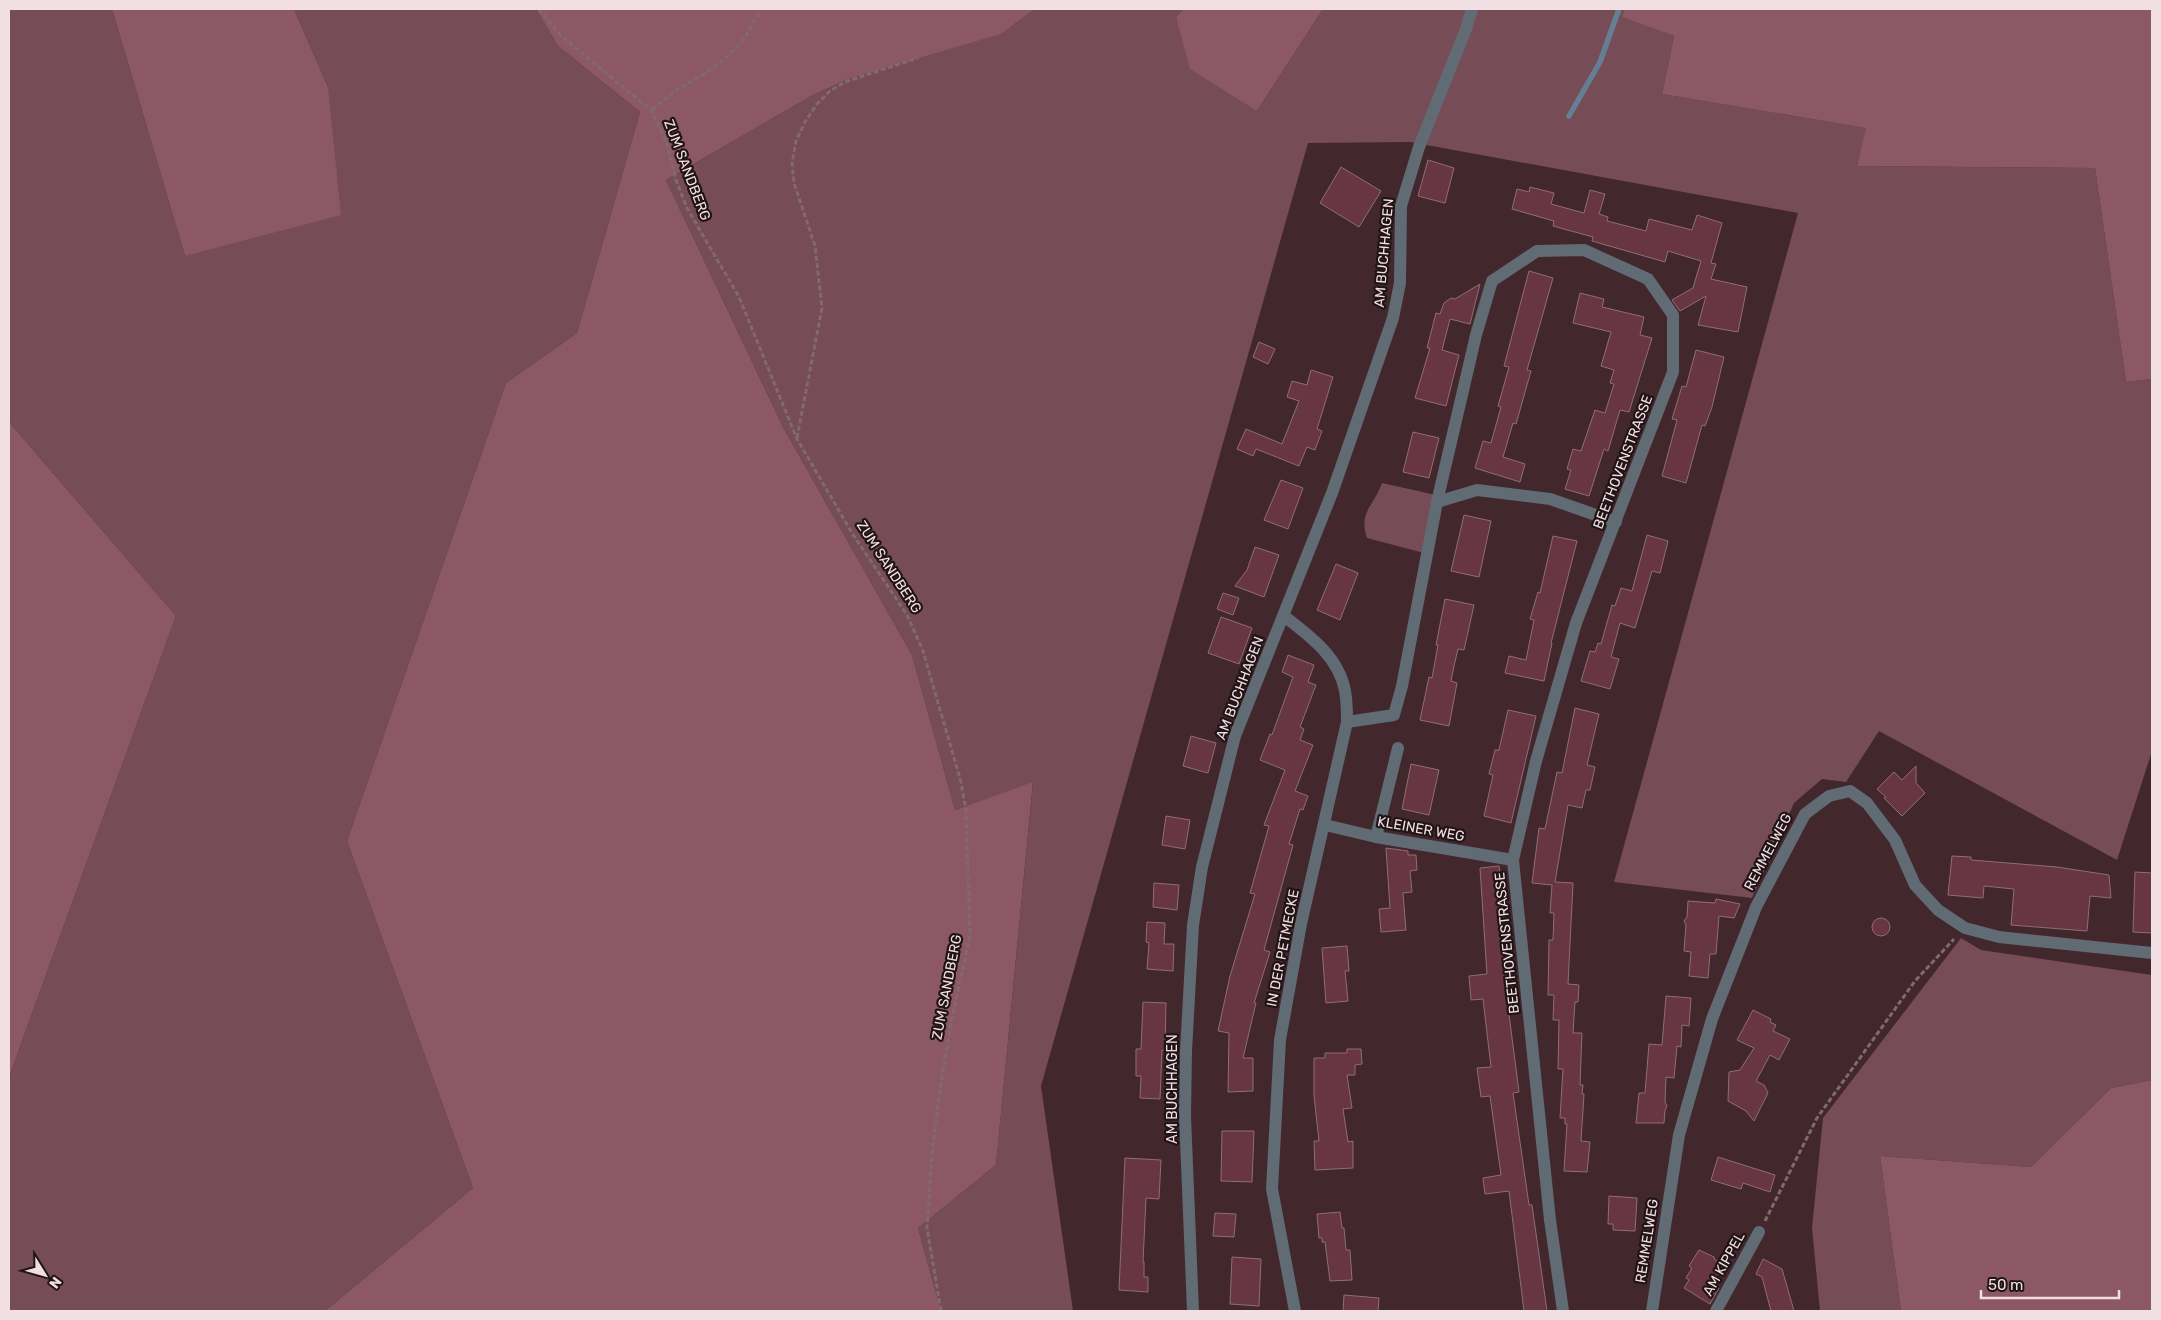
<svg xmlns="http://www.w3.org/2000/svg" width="2161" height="1320" viewBox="0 0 2161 1320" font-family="Rubik,sans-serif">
<rect width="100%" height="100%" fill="#42272d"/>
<g fill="#764c56">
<polygon points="9,9 112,9 185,256 328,87 294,9 536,9 558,46 640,112 577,333 506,383 347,841 473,1188 325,1311 9,1311 9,1077 176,616 9,422"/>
<polygon points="1034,9 1183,9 1176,17 1257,111 1323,9 1625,9 1623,17 1674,36 1662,94 1867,128 1857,166 2095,168 2126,382 2152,379 2152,751 2117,860 1879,731 1846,782 1822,779 1794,803 1752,898 1614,882 1798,213 1410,142 1308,143 1041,1086 1073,1311 941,1311 918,1228 996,1165 1033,783 955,810 912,655 783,427 666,180 813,95 846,80 1000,34"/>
<path d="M 1382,483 L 1436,495 L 1424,553 L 1367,538 C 1358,512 1374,506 1382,483 Z"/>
<polygon points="1961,938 1981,950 2152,975 2152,1080 2111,1088 2031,1167 1880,1156 1901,1311 1820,1311 1812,1228 1823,1118"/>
</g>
<g fill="#8d5865">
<polygon points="112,9 294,9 328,87 341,215 185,256"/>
<polygon points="536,9 1034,9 1001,34 846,80 813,95 666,180 783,427 912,655 955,810 1033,782 996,1165 918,1228 941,1311 325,1311 473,1188 347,841 506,383 577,333 640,112 558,46"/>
<polygon points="1183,9 1323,9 1257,111 1190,69 1176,17"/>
<polygon points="1625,9 2152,9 2152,379 2126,382 2095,168 1857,166 1866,128 1662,94 1674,36 1622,17"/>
<polygon points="9,422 176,616 9,1077"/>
<polygon points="2152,1080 2152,1311 1901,1311 1880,1156 2031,1167 2111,1088"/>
</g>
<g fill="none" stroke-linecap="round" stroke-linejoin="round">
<polyline stroke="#657e94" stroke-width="5.5" points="1569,116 1600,62 1619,9"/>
</g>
<g fill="#673642" stroke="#8f6e75">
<polygon points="1428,160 1454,168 1445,203 1418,196"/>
<polygon points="1341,167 1381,191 1359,227 1320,203"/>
<polygon points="1530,187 1554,193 1551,204 1584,213 1590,190 1605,194 1599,214 1608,217 1607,221 1646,231 1649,219 1692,230 1697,215 1722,223 1711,263 1716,264 1711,279 1747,287 1738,332 1698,325 1706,296 1680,311 1672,300 1693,288 1701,261 1668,251 1665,262 1592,241 1593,237 1553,226 1554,221 1512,209 1517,189 1529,192"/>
<polygon points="1529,271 1553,278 1527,370 1531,371 1516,424 1513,423 1503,457 1525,464 1520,482 1475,468 1483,441 1491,443 1501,407 1498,406 1509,367 1504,366"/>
<polygon points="1480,284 1470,324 1450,319 1442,350 1459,355 1446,406 1415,398 1430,348 1427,348 1436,313 1440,314 1444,303 1451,298 1455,299"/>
<polygon points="1580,293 1604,299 1602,307 1644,317 1640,335 1652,338 1629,412 1620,410 1608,451 1604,449 1589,496 1565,489 1571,470 1567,469 1573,449 1581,451 1595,410 1605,413 1614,384 1610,383 1614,370 1601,366 1611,332 1573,323"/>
<polygon points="1259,342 1275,349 1268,364 1253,357"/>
<polygon points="1696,350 1724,357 1712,407 1705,426 1702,425 1686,483 1662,476 1677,420 1672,419 1682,386 1686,387"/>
<polygon points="1311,370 1333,377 1317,429 1322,431 1315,450 1307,447 1299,466 1256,449 1253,456 1237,449 1246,429 1282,444 1299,401 1287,397 1292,381 1307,385"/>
<polygon points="1413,432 1439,438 1429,478 1403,472"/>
<polygon points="1281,480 1303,488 1288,529 1264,520"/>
<polygon points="1464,515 1491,521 1479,577 1451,571"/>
<polygon points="1647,535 1668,541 1660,573 1652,571 1635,628 1620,623 1611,657 1619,659 1610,689 1581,681 1590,651 1595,652 1598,643 1601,644 1612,605 1615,606 1621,588 1632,591"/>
<polygon points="1553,536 1577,541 1551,643 1552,643 1544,681 1505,673 1509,656 1526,660 1534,620 1530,619 1538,592 1540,593"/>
<polygon points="1255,547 1279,555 1264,597 1235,586 1247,570"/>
<polygon points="1336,564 1358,573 1340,620 1317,610"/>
<polygon points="1223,593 1239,598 1233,615 1217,609"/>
<polygon points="1445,599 1474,605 1464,650 1458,649 1454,666 1451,681 1457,683 1449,726 1420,720 1429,677 1432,678 1438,645 1436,645"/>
<polygon points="1221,617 1252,628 1239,664 1208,653"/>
<polygon points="1288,655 1314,665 1308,682 1316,685 1300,727 1304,729 1300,740 1313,745 1295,791 1308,796 1303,810 1300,809 1289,844 1293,845 1264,950 1270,952 1254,1003 1256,1003 1243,1058 1253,1058 1253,1091 1228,1092 1229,1033 1218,1031 1230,976 1255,894 1250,893 1269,826 1264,825 1285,770 1260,760 1270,734 1272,735 1293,677 1282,672"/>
<polygon points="1575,708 1599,714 1587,765 1595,767 1590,790 1586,790 1582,808 1568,805 1555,882 1573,883 1568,984 1579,985 1578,1002 1575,1002 1573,1033 1582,1033 1580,1085 1583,1085 1582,1094 1584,1094 1581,1141 1590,1142 1587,1172 1564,1171 1567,1124 1565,1124 1565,1118 1560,1118 1563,1069 1558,1069 1559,1020 1553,1020 1554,995 1548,995 1549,940 1553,940 1554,913 1550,913 1552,885 1532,883 1539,828 1545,829 1557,772 1562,773"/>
<polygon points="1508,710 1536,716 1511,823 1484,816 1493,775 1489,774 1495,750 1499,750"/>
<polygon points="1191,736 1216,743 1208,773 1183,766"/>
<polygon points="1411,764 1439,770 1429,815 1402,809"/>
<polygon points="1916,766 1916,783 1925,793 1902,816 1884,798 1886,797 1877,789 1894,772 1902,780"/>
<polygon points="1166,816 1190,820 1185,849 1162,845"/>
<polygon points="1386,848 1408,851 1408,855 1416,855 1417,870 1410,871 1412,892 1403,893 1406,930 1381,932 1379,909 1390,908"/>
<polygon points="1952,856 1971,857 1971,860 2057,867 2109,875 2111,898 2090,896 2087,931 2011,925 2014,889 1984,886 1983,898 1948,895"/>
<polygon points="1499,866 1500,874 1502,874 1506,904 1514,999 1507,999 1519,1092 1513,1093 1529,1205 1532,1205 1547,1311 1524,1311 1509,1191 1485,1194 1483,1178 1501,1175 1490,1096 1481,1097 1477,1068 1491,1067 1483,999 1471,1000 1469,976 1487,974 1480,868"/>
<polygon points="2135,872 2152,873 2152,933 2133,932"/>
<polygon points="1154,883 1179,885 1177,910 1153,907"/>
<polygon points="1716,899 1740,904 1734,918 1719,916 1716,954 1710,954 1708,978 1689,976 1691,952 1684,951 1686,925 1684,921 1687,917 1688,901 1715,903"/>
<circle cx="1881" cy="927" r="9"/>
<polygon points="1147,922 1165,923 1164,944 1174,944 1173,971 1147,969 1149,943 1146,942"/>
<polygon points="1347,946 1349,971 1345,971 1348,1001 1326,1003 1322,948"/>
<polygon points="1666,996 1691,998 1689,1026 1682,1025 1681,1047 1677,1046 1674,1078 1666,1077 1665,1102 1667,1106 1665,1110 1664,1123 1636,1123 1639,1093 1645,1093 1649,1044 1662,1045"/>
<polygon points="1143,1002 1166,1003 1165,1050 1162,1050 1160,1099 1140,1098 1141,1076 1136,1076 1136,1049 1141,1049"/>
<polygon points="1753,1010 1771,1019 1770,1022 1776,1025 1773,1031 1790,1039 1779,1060 1770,1055 1756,1081 1764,1085 1768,1093 1754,1121 1746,1111 1728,1101 1729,1072 1740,1070 1754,1048 1737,1040"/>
<polygon points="1347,1049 1361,1049 1362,1064 1355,1065 1355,1075 1347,1075 1352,1108 1343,1109 1348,1142 1353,1141 1353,1168 1315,1170 1314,1141 1319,1141 1314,1096 1314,1058 1325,1058 1325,1053 1347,1053"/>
<polygon points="1222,1131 1254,1131 1252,1182 1221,1181"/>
<polygon points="1718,1157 1775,1175 1770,1192 1743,1183 1741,1189 1711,1180"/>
<polygon points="1125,1158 1161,1160 1159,1199 1146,1198 1143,1262 1144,1262 1144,1277 1148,1277 1148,1292 1119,1290"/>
<polygon points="1609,1196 1637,1198 1635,1231 1613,1230 1613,1224 1608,1224"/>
<polygon points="1340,1212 1342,1228 1344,1228 1346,1250 1350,1250 1352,1280 1330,1281 1325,1242 1322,1242 1322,1238 1319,1238 1317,1214"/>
<polygon points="1215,1213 1236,1214 1234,1237 1213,1236"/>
<polygon points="1699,1250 1714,1257 1715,1260 1723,1265 1712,1283 1719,1288 1710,1304 1684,1288 1689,1280 1686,1278 1692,1268 1689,1266"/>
<polygon points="1232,1257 1261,1259 1259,1306 1230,1304"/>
<polygon points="1763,1259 1782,1269 1794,1311 1771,1311 1762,1277 1756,1274"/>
<polygon points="1344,1295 1379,1298 1378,1311 1343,1311"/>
</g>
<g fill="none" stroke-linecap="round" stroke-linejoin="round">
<g stroke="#81696e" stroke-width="3" stroke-dasharray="5 2.5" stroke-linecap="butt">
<polyline points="539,9 561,36 651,110 666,141 676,180 687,208 739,297 797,439 852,533 907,615 923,651 961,782 966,811 970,936 951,1023 938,1103 931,1164 927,1228 941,1311"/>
<polyline points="652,110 676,90 706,73 728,56 742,42 761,9"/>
<polyline points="797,438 822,308 815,246 794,183 792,163 796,141 805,122 817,104 830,91 845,82 918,58"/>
<polyline points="1765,1221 1817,1118 1915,981 1954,939"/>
</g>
<g stroke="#606b74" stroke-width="12">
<polyline points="1437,502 1477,490 1550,499 1616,522"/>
<path d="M 1284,616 C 1310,636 1339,657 1345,691 C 1347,701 1347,712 1347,722 L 1301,924 L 1280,1040 L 1272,1189 L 1295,1311"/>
<polyline points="1347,722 1394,715 1402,686 1437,502 1476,335 1492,281 1537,251 1584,250 1648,279 1673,315 1673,372 1576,623 1536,761 1513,860 1550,1220 1563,1311"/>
<polyline points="1325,825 1376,837 1513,860"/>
<polyline points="1376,837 1398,748"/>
<polyline points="1193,1311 1185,1116 1186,1051 1193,925 1202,867 1235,736 1332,493 1393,318 1400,283 1401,206 1419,147 1466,29 1472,9"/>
<polyline points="1652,1311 1679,1135 1712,1019 1756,907 1805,814 1829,796 1850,791 1867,803 1895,840 1915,885 1938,910 1965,928 1999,937 2152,953"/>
<polyline points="1716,1311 1759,1232"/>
</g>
</g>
<g text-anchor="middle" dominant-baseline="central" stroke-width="4.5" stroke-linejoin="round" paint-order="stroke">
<g font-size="14" fill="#f2dfe3" stroke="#201417">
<text transform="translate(687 170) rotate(69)">ZUM SANDBERG</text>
<text transform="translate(1384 253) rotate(-85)">AM BUCHHAGEN</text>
<text transform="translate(1623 462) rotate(-69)">BEETHOVENSTRASSE</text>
<text transform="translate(889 567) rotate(57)">ZUM SANDBERG</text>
<text transform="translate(1240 688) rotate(-69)">AM BUCHHAGEN</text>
<text transform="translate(1421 829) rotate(10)">KLEINER WEG</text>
<text transform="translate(1768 852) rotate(-62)">REMMELWEG</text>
<text transform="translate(1507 943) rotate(-96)">BEETHOVENSTRASSE</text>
<text transform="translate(1283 948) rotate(-79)">IN DER PETMECKE</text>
<text transform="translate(947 987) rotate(-79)">ZUM SANDBERG</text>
<text transform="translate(1172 1089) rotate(-90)">AM BUCHHAGEN</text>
<text transform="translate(1647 1241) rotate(-81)">REMMELWEG</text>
<text transform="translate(1724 1264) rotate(-61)">AM KIPPEL</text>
</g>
</g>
<rect width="2161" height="1320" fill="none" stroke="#f2dfe3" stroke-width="20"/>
<g transform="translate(45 1275) rotate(127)" stroke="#201417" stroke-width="4" paint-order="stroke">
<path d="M0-4L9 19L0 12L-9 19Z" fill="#f2dfe3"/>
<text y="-8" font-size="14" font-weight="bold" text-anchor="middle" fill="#f2dfe3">N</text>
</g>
<path d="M1981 1290v8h138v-8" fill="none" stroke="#f2dfe3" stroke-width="2.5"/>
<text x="1988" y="1290" font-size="15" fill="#f2dfe3" stroke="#201417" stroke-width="4" paint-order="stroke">50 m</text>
</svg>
